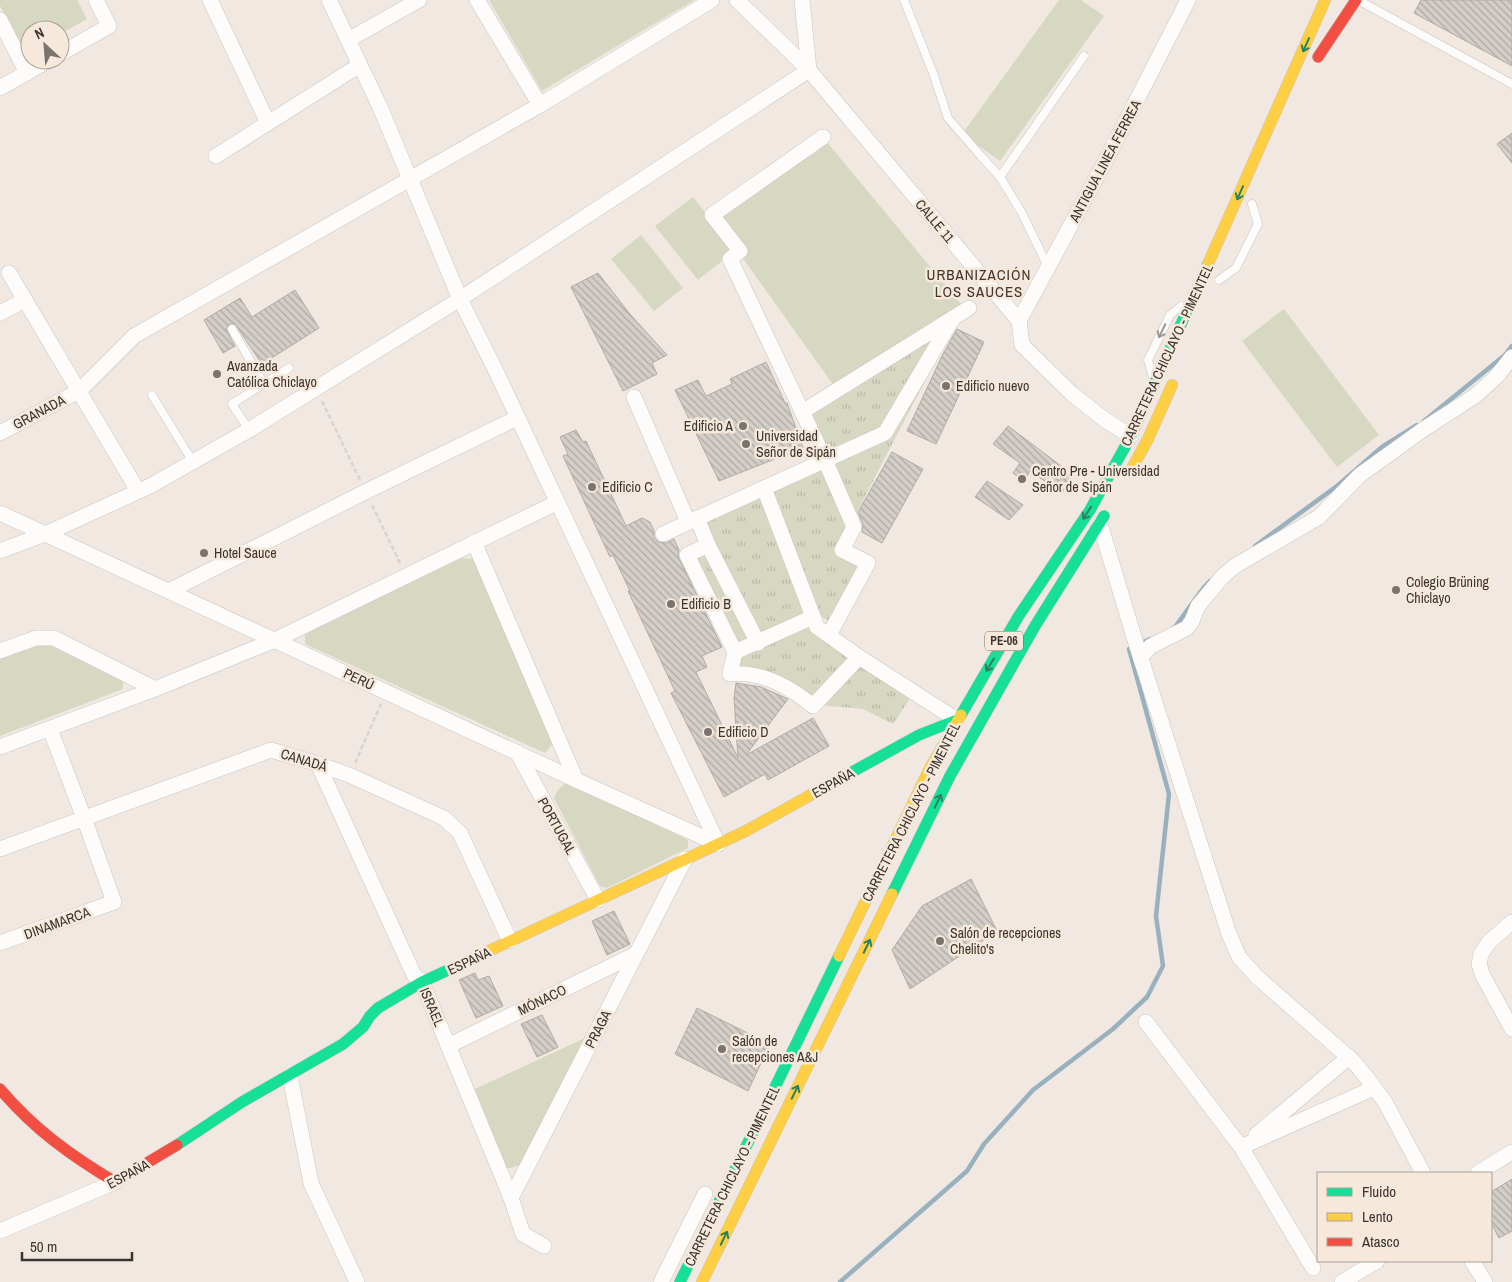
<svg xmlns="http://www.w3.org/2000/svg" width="1512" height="1282" viewBox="0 0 1512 1282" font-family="'Archivo Narrow',sans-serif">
<defs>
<pattern id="grass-tufts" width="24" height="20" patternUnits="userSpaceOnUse" patternTransform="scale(1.25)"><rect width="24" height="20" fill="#d7d8c1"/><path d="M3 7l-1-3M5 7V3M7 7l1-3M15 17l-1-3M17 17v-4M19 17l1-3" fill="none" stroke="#b9baa6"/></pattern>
<pattern id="building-back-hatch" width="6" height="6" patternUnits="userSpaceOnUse" patternTransform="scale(1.25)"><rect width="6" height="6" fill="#d4cec8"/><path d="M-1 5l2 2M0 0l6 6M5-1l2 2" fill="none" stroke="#ada8a3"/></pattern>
</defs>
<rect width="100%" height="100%" fill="#f0e8e1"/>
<g fill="url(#grass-tufts)">
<polygon points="939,331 950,333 836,552 861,566 832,623 815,612 728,653 679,560 714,542 704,520 831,464 808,413"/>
<polygon points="815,618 917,688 893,724 863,709 819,705 734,669 730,660"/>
</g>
<g fill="#d7d8c1">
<polygon points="0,0 77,0 87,19 60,34 60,30 30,30 30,51 25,53 0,6"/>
<polygon points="489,0 694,0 542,91"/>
<polygon points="1059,0 1081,0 1104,16 1000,161 962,134"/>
<polygon points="826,141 962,305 834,386 712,215"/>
<polygon points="693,197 735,251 698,280 655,226"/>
<polygon points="641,235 683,288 654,311 611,259"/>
<polygon points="1284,309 1379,435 1337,467 1242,341"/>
<polygon points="462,558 473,559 555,741 545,753 305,644 305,633"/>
<polygon points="37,643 47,644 123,680 123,689 0,736 0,658"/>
<polygon points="567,782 688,840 688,848 607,888 600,886 554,798 558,790"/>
<polygon points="587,1037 523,1164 510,1168 503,1168 475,1089"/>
</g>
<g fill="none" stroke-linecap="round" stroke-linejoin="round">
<g stroke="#99b1be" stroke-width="4.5">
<polyline points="1424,421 1505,355 1512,346"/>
<polyline points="1255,546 1337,486 1382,447 1417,425"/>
<polyline points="1173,628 1175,627 1204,587 1210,581"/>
<polyline points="840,1282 967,1171 984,1144 1033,1090 1113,1029 1147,997 1163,966 1156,916 1169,794 1129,649 1150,639"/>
</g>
</g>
<g fill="url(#building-back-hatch)" stroke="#b1aca6">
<polygon points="1421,0 1512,0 1512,66 1414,13"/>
<polygon points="1512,133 1512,163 1497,144"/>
<polygon points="598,273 629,313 667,355 652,363 657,374 623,391 571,287"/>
<polygon points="295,290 319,328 262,364 235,324 230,324 226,329 235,346 223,353 204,320 240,298 252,317"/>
<polygon points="957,329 984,342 936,444 907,431 943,354"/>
<polygon points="766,362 785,403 787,403 803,448 719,481 675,390 698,380 706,396 732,384 730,379"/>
<polygon points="1008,426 1073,475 1062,493 1030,471 1024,481 1013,473 1020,463 993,444"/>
<polygon points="576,430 583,442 586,441 626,526 642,518 650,522 654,531 654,537 658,542 666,543 674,539 679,550 678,554 679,559 722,647 702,656 707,667 696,672 738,758 734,698 736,683 761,687 788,699 746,755 813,718 829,746 768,780 765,774 724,797 671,693 675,691 628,591 630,591 613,555 610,557 563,456 568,454 560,437"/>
<polygon points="892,452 923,469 882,543 862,532 863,525 858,512"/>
<polygon points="987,481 1023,505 1009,520 975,497"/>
<polygon points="971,879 997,931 910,989 892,950 922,906"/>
<polygon points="614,911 630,944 607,955 592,921"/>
<polygon points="475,973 478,980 489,976 503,1006 476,1018 459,980"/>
<polygon points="697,1008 770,1044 748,1091 675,1054"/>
<polygon points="542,1015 558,1047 537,1057 521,1024"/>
<polygon points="1512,1179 1512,1231 1499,1238 1491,1223 1491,1192"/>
</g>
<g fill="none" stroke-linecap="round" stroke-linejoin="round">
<defs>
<g id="lane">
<polyline points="904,0 933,73 948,118 980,155 1000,177 1022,213 1048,267"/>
<polyline points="1358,0 1512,84"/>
<polyline points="1000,177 1084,56"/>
<polyline points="1219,280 1236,268 1258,224 1252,204"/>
<polyline points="232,329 264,384"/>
<polyline points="1152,374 1148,360 1170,315 1181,306"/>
<polyline points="152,395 193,462"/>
<polyline points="249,430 232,404 289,368"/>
</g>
<g id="street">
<polyline points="210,0 268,123"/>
<polyline points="329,0 380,107 460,299 494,367 718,844"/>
<polyline points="477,0 540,105"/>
<polyline points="737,0 809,70 1019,321 1022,345 1072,394 1105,420 1131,436"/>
<polyline points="0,20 27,73"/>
<polyline points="348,40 419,0"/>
<polyline points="60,54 109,26 96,0"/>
<polyline points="0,88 49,60"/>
<polyline points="823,137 712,215 740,251 730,259 825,460 854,527 842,550 868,563 829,635"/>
<polyline points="216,156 360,65"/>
<polyline points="9,273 138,491"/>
<polyline points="0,313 25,300"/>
<polyline points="1019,321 1106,160 1188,0"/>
<polyline points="634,397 688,522"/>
<polyline points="802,412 969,308"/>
<polyline points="0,433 79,391 134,336 540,105 712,0"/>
<polyline points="764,488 817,627 859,657 957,720"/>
<polyline points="0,513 576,780 718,844"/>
<path d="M 697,518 L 708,545 L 687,555 L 735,652 L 730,674 C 762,671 789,686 813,706 L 859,657"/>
<polyline points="1100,524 1134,637 1229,934 1239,957 1257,977 1353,1061 1368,1079 1385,1102 1423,1173"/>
<polyline points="663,534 885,433 953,318"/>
<polyline points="474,542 576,780"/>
<polyline points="708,545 758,643"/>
<polyline points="0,551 45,534 150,486 249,430 460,299 809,70 802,0"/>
<polyline points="169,591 365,492 517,418"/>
<polyline points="0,651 36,638 54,638 155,689"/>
<polyline points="735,652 813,617"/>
<polyline points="1141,657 1151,646 1187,628 1192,621 1198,606 1223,576 1235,566 1319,517 1360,475 1424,429 1475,396 1497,376 1512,357"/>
<polyline points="0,747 155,689 275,640 556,503"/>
<polyline points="517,752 598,900"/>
<polyline points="318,764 414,975 422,982 511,1198 523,1234 544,1246"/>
<polyline points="0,849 271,750 318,764 349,775 444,818 460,833 510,941"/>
<polyline points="1512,922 1489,942 1481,954 1479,964 1483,976 1512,1029"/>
<polyline points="0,943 114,902 84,818 50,729"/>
<polyline points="1146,1022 1241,1147 1313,1268"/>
<polyline points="448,1046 636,954"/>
<polyline points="290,1076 311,1183 357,1282"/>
<polyline points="1256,1135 1349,1057"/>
<polyline points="1241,1147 1374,1088"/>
<polyline points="1478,1173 1512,1152"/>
<polyline points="511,1198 685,859"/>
<polyline points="0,1231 115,1182"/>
<polyline points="1472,1261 1485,1282"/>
<polyline points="661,1282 705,1194"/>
<polyline points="1342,1282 1377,1261"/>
</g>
<g id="fast">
<polyline points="961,715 1018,617 1090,510 1131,436 1208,264"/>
<polyline points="825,787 919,735 957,720"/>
<polyline points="892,894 950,776 1035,626 1104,516"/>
<polyline points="177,1145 242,1102 343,1044 363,1027 370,1016 378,1008 422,982 459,965"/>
<polyline points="680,1282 839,956"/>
</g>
<g id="slow">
<polyline points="1208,264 1325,0"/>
<polyline points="1131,470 1148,439 1172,385"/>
<polyline points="839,956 930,768 961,715"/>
<polyline points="459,965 746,831 825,787"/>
<polyline points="702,1282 892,894"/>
</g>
<g id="jam">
<polyline points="1318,57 1356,0"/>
<path d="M 0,1089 C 34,1129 70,1155 115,1182 L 177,1145"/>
</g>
</defs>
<use href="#lane" stroke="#cbc5c0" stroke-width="9"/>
<use href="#street" stroke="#cbc5c0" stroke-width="16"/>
<use href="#fast" stroke="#cbc5c0" stroke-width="12"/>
<use href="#slow" stroke="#cbc5c0" stroke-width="12"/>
<use href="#jam" stroke="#cbc5c0" stroke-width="12"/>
<g stroke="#d6d4d2" stroke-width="2.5" stroke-dasharray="5 2.5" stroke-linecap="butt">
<polyline points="322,401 360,480"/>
<polyline points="372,505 400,563"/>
<polyline points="355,763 381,704"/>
</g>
<use href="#lane" stroke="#fdfcfa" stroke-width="8"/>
<use href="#street" stroke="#fdfcfa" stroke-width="15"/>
<use href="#fast" stroke="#16e098" stroke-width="11"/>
<use href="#slow" stroke="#ffcf43" stroke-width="11"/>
<use href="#jam" stroke="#f24e42" stroke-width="11"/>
</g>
<defs><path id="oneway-shaft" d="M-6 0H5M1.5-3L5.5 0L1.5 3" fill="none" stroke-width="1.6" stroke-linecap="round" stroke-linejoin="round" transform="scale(1.25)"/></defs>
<g stroke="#2a825f">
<use href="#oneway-shaft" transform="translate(1306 45) rotate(114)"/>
<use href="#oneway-shaft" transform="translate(1240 193) rotate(114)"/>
<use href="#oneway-shaft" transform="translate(1087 513) rotate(123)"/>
<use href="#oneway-shaft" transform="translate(990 665) rotate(121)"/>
<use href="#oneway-shaft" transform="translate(938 801) rotate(-64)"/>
<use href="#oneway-shaft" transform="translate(867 946) rotate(-64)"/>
<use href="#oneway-shaft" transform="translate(795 1092) rotate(-64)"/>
<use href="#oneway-shaft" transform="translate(724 1238) rotate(-64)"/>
</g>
<use stroke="#9c9895" href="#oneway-shaft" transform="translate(1162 331) rotate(116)"/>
<g fill="#7a746e" stroke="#f6e8db" stroke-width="2">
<circle cx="217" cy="374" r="5"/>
<circle cx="946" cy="386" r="5"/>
<circle cx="743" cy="426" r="5"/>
<circle cx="746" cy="444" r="5"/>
<circle cx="1022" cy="479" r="5"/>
<circle cx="592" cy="487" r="5"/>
<circle cx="204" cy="553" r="5"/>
<circle cx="1396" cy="590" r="5"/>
<circle cx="671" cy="604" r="5"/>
<circle cx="708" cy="732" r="5"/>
<circle cx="940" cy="941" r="5"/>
<circle cx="722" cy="1049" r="5"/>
</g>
<g text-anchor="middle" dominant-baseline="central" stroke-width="5" stroke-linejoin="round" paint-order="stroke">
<rect fill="#f6e8db" stroke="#726b63" stroke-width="1" x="985" y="631.5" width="38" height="19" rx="4"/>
<g font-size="12" font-weight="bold" fill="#3a3530">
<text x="1004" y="641">PE-06</text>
</g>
<g font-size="14" fill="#3a3530" stroke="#f6e8db">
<text transform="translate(1105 161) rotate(-62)">ANTIGUA LINEA FERREA</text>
<text transform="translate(935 221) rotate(50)">CALLE 11</text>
<text transform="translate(1167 355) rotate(-65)">CARRETERA CHICLAYO - PIMENTEL</text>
<text transform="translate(39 412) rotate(-28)">GRANADA</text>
<text transform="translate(359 679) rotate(25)">PERÚ</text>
<text transform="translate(304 760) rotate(17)">CANADÁ</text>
<text transform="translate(833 783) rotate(-29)">ESPAÑA</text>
<text transform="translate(911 812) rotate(-63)">CARRETERA CHICLAYO - PIMENTEL</text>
<text transform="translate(557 826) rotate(61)">PORTUGAL</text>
<text transform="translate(57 923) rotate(-20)">DINAMARCA</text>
<text transform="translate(469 961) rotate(-25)">ESPAÑA</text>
<text transform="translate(542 1000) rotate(-26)">MÓNACO</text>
<text transform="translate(432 1007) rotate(67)">ISRAEL</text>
<text transform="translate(598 1029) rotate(-63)">PRAGA</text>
<text transform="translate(128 1174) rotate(-28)">ESPAÑA</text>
<text transform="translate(732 1176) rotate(-64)">CARRETERA CHICLAYO - PIMENTEL</text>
</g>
<g font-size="14" fill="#3a3530" stroke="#f6e8db" text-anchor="start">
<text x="227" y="366">Avanzada<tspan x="227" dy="16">Católica Chiclayo</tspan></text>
<text x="956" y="386">Edificio nuevo</text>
<text x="733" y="426" text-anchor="end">Edificio A</text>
<text x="756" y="436">Universidad<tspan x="756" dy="16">Señor de Sipán</tspan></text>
<text x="1032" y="471">Centro Pre - Universidad<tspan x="1032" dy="16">Señor de Sipán</tspan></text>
<text x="602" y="487">Edificio C</text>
<text x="214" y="553">Hotel Sauce</text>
<text x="1406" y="582">Colegio Brüning<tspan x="1406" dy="16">Chiclayo</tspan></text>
<text x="681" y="604">Edificio B</text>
<text x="718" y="732">Edificio D</text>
<text x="950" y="933">Salón de recepciones<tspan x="950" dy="16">Chelito's</tspan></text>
<text x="732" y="1041">Salón de<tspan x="732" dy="16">recepciones A&amp;J</tspan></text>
</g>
<g font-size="15" letter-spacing="1" fill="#41372c" stroke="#f6e8db">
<text x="979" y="274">URBANIZACIÓN<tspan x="979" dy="17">LOS SAUCES</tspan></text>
</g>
</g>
<rect x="1317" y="1172" width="175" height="90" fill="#f6e8db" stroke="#aba097"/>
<rect x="1327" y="1188" width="25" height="8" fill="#16e098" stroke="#aba097"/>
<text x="1362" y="1197" font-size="15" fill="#3a3530">Fluido</text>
<rect x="1327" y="1213" width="25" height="8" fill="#ffcf43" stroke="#aba097"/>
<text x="1362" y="1222" font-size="15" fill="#3a3530">Lento</text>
<rect x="1327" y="1238" width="25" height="8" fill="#f24e42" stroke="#aba097"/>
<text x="1362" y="1247" font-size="15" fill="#3a3530">Atasco</text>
<g transform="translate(45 45) rotate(334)"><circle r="24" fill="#f6e8db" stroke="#aba097"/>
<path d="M0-4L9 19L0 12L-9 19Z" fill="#7a746e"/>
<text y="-8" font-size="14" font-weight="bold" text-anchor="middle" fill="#3a3530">N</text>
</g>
<path d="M22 1252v8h110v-8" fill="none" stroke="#3a3530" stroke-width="2.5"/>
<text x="30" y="1252" font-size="15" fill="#3a3530" stroke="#f6e8db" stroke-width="4" paint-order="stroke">50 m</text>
</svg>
